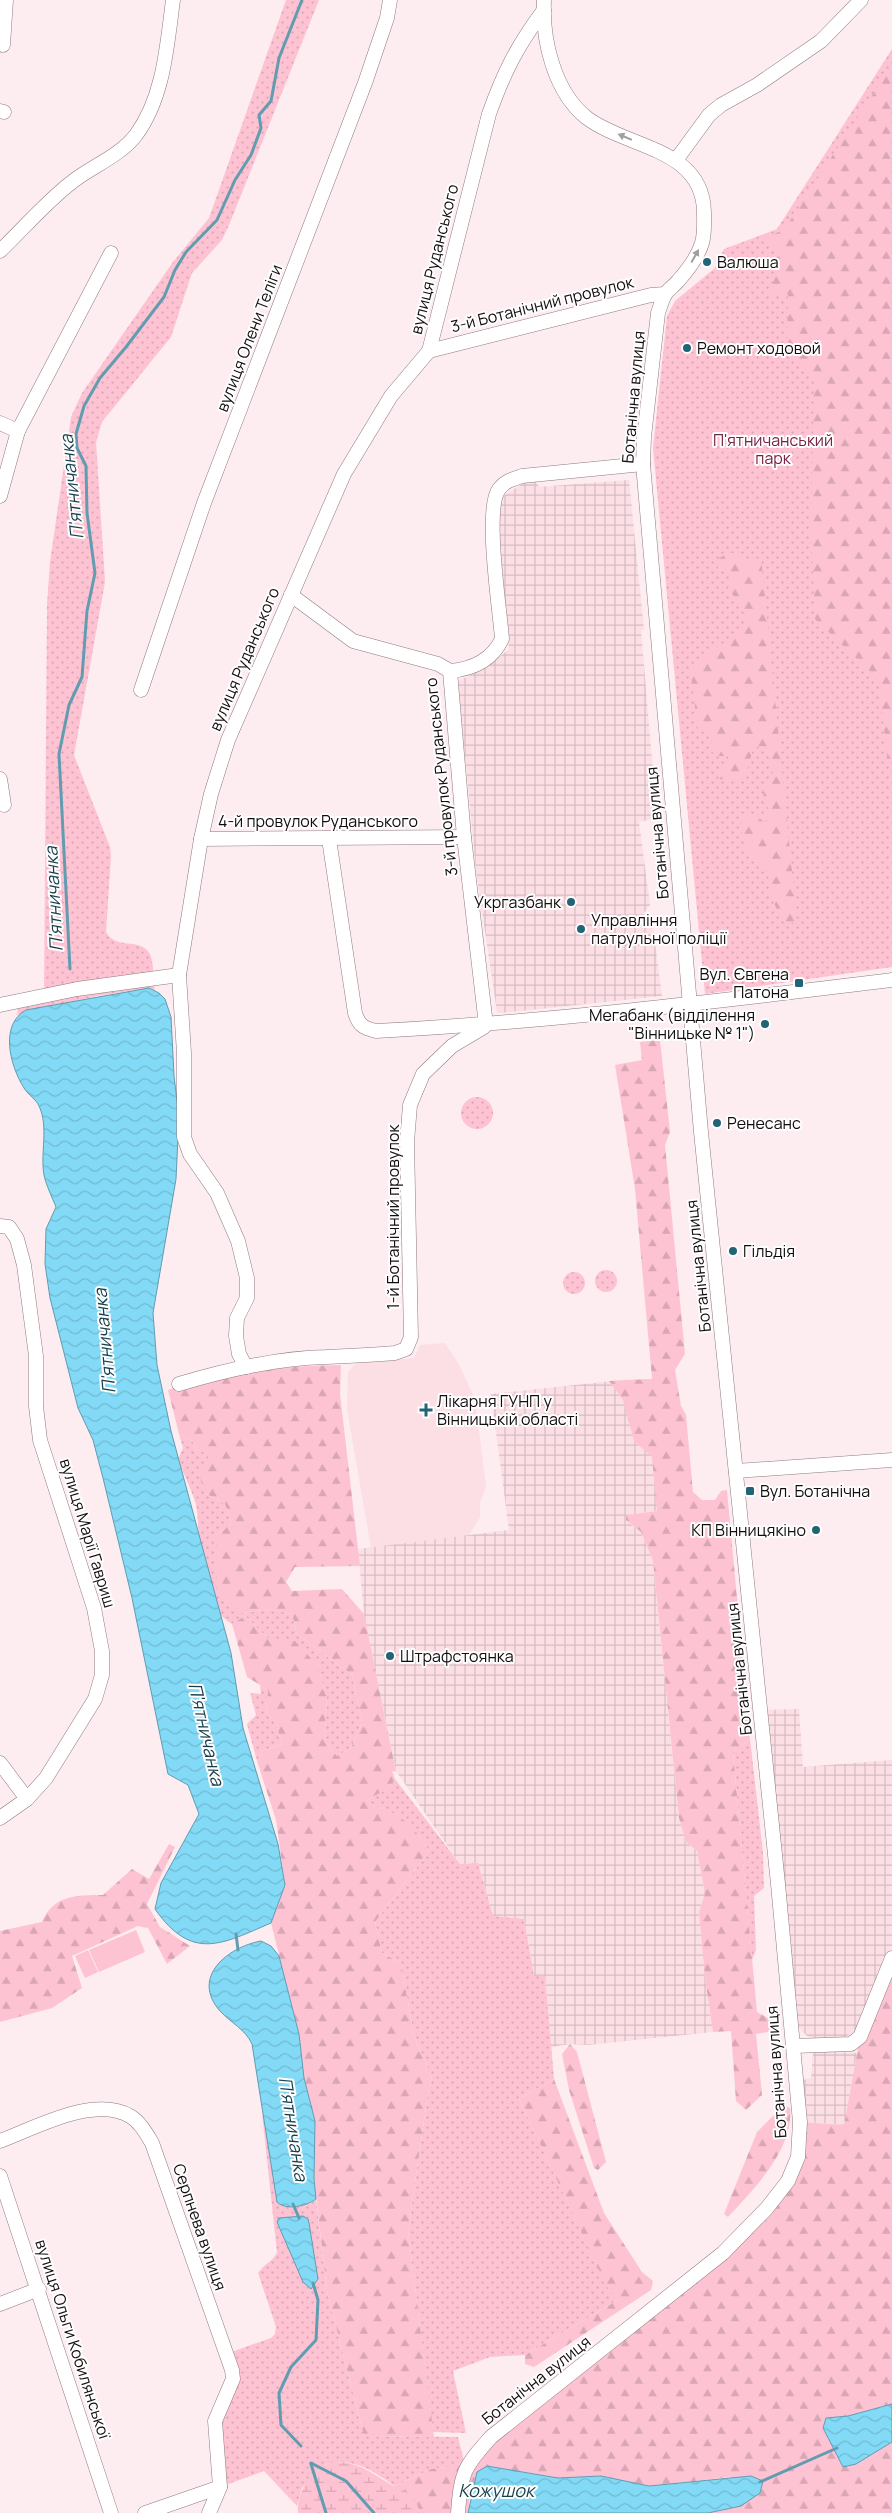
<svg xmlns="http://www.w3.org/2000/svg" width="892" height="2513" viewBox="0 0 892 2513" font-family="Manrope,sans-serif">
<defs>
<pattern id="industrial-grid" width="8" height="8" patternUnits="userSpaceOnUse" patternTransform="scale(1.25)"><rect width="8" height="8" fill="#fcdee5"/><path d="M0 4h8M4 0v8" fill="none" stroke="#d7bdc3"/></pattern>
<pattern id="grass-dots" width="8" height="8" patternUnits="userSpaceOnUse" patternTransform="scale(1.25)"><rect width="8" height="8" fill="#fec3d3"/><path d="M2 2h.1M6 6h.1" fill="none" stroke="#d9a6b4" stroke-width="1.8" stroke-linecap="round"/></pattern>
<pattern id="forest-firs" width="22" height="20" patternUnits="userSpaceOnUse" patternTransform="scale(1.25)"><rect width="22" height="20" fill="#fec3d3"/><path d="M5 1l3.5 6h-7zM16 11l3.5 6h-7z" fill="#d9a6b4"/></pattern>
<pattern id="wetland-marsh" width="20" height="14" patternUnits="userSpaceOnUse" patternTransform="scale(1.25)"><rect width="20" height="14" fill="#fec3d3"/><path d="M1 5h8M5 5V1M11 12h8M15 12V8" fill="none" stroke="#d9a6b4"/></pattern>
<pattern id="water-waves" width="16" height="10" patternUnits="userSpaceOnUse" patternTransform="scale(1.25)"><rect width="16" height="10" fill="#83daf6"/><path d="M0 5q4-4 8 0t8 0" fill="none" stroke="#70bad2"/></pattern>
</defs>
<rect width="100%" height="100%" fill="#fdecf0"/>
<polygon fill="#fcdee5" points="445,1343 458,1363 475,1399 486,1487 480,1503 480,1517 469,1535 371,1548 347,1409 348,1372 356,1363 414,1358 420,1345"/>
<g fill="url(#industrial-grid)">
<polygon points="535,480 539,487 629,480 644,630 641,630 657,818 639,822 650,905 644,913 646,923 653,928 662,996 501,1013 497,1012 476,871 458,681 486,668 509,649 498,517 502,497 525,482"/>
<polygon points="652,1379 666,1510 626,1515 626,1520 641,1532 653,1561 679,1818 686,1842 697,1851 705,1893 699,1912 705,1978 713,2032 588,2045 570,2044 551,2047 545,1976 534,1976 524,1919 493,1916 478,1863 460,1864 396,1771 364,1615 358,1549 509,1530 491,1394 621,1380"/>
<polygon points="799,1709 803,1767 892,1760 892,1946 862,2021 856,2030 841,2040 821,2041 810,2039 798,2027 766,1710"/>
<polygon points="813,2051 857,2053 844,2125 806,2122 803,2080 811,2078"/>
</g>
<g fill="url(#grass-dots)">
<path d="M 286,0 L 319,0 L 229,225 L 222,240 L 192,273 L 171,337 L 102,422 L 96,442 L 105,582 L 74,755 L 110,847 L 111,856 L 106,932 C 115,950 141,937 150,954 C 154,964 153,979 155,990 L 148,988 L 97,996 L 16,1015 L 18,1013 L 15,1002 L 44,995 L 47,605 L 50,562 L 71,417 L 82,393 L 173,262 L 209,218 Z"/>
<polygon points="892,49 892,967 705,994 653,448 667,316 675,301 715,268 724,249 777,229"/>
<circle cx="477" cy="1113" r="16"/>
<circle cx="606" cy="1281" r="11"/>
<circle cx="574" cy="1283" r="11"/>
<path d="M 179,1434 L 193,1442 L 196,1449 L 211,1455 L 205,1493 L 225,1504 L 232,1524 L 216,1535 L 242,1613 L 270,1609 L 292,1614 L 297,1634 L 352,1675 L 362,1723 L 351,1748 L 337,1756 L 324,1741 L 327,1699 L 318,1666 L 271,1641 L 245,1616 L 232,1624 C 195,1602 201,1547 197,1510 C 196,1498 182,1471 178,1459 L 183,1448 Z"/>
<polygon points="260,1685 268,1690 266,1712 276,1724 282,1744 262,1751 257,1761 247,1724 256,1715 250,1693 261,1694"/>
<polygon points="750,1739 763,1853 764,1888 754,1896 756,1950 752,1960 733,1752"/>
<path d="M 395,1779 L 460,1864 L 478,1863 L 493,1916 L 524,1919 L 534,1976 L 545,1976 L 554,2079 L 519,2099 L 607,2286 L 618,2300 L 525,2355 L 490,2357 L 453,2371 L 466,2433 L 433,2432 L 408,2231 L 428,2093 L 432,2078 L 414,2036 L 401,1963 L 382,1953 L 375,1922 L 429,1851 C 416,1829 398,1811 372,1806 L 367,1800 L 389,1788 Z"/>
<path d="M 262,2113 L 266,2124 L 310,2204 L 316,2199 L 327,2291 L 364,2436 L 458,2437 L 465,2465 L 431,2469 L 395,2486 C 373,2471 354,2457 326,2464 L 302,2488 L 297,2506 L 264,2471 L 220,2487 L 216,2414 L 233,2379 L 226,2354 L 271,2338 L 275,2334 L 276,2327 L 258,2273 C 264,2264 272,2262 277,2253 Z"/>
</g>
<g fill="url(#forest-firs)">
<polygon points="891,66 892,762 888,762 878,679 815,619 811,528 814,380 795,361 787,343 788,294 773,297 769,292 778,270 779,252 763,238 784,230"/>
<path d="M 738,552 L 742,558 L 750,562 L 761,557 L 797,922 C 773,929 771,882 765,866 C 744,850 739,841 743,813 L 755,814 L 765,823 L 769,809 L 764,803 L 763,786 L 773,774 L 768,749 L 761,746 L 753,749 L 744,781 L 719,779 L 717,770 L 729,765 L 728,756 L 713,756 L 711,733 L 698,731 L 690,667 L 708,652 L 724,643 L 745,623 L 743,607 L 728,589 L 731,581 L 731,571 L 718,569 L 718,559 L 726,554 Z"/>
<polygon points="660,1040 670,1132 665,1145 685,1354 675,1370 681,1406 686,1415 693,1492 702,1500 715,1500 721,1491 727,1490 750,1739 733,1752 757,2012 776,2022 778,2030 756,2034 762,2095 746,2110 736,2101 731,2031 713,2032 705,1978 699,1912 705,1893 697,1851 686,1842 679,1818 653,1561 641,1532 626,1520 626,1515 657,1511 652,1457 634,1441 623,1400 609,1381 652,1379 635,1189 615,1065 642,1060 640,1042"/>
<path d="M 341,1365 L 340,1394 L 360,1566 L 295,1567 L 286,1582 L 292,1591 L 342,1589 L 364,1614 L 396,1772 L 392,1771 L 395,1779 L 389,1788 L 367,1800 L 372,1806 C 399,1811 416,1828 429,1851 L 375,1922 L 382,1953 L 401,1963 L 414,2036 L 432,2078 L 428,2093 L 408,2231 L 434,2437 L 364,2436 L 327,2291 L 314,2179 L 315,2121 L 304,2078 L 299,2034 L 271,1923 L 285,1885 L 276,1820 L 257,1761 L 262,1751 L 282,1744 L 276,1724 L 266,1712 L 268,1690 L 247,1677 L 232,1624 L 245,1616 L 271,1641 L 295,1641 L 318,1666 L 327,1699 L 324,1741 L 337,1756 L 351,1748 L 362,1723 L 352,1675 L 297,1634 L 292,1614 L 270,1609 L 242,1613 L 217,1589 L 216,1535 L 232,1524 L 225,1504 L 205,1493 L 198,1472 L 210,1455 L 196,1449 L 193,1442 L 179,1434 L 168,1390 C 225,1372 282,1366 341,1365 Z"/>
<path d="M 169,1844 L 175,1847 L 147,1904 L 160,1927 L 190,1946 L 167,1964 L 148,1928 L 138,1926 L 72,1956 L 82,1988 L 52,2008 L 0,2022 L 0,1931 L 42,1922 C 53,1895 77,1895 103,1895 L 132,1869 L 149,1879 Z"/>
<polygon points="892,1957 892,2404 848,2416 826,2418 823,2428 843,2467 892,2442 892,2513 708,2513 741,2506 730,2477 649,2486 601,2476 558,2478 519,2471 470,2496 468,2513 338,2513 431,2469 470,2464 493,2439 669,2301 790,2182 801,2122 844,2125 860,2037"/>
<polygon points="570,2044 577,2052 606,2162 598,2170 594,2168 569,2090 562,2054"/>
<polygon points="554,2079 604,2213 642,2272 653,2281 651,2290 534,2367 525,2364 525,2355 618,2300 607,2287 519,2099"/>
<path d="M 784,2105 L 790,2108 C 794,2149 754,2189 728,2217 L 724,2214 L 757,2132 Z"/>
</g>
<path fill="url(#wetland-marsh)" d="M 333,2462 C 362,2462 370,2473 394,2486 C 409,2494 415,2494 420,2513 L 298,2513 C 296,2493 312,2467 333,2462 Z"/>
<g fill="#fec3d3">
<polygon points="136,1930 145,1952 99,1972 89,1950"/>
<polygon points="88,1950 98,1972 85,1978 75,1956"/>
</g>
<g fill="url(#water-waves)" stroke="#619cb0">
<path d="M 149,988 L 159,993 L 165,999 L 171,1017 L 174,1076 L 179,1117 L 176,1179 L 153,1313 L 157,1365 L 171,1431 L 231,1653 L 243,1728 L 278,1844 L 285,1885 L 271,1923 C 222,1944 192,1962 155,1909 L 161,1883 L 199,1814 L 188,1785 L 168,1774 L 132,1598 L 103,1478 L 93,1440 L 78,1408 L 50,1298 L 45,1264 L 46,1229 L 56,1207 C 52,1197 46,1185 44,1175 C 40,1153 49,1127 39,1106 C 36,1099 28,1095 24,1088 C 9,1064 0,1024 26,1010 Z"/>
<path d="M 261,1941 L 271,1946 L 279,1956 L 299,2034 L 304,2078 L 315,2121 L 314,2179 L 316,2199 C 307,2206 286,2211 277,2202 L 252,2044 C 245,2029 231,2023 220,2011 C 190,1977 228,1947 261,1941 Z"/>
<polygon points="303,2216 308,2219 309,2223 318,2279 311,2289 303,2282 277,2222 279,2218"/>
<polygon points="892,2404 892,2442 856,2464 843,2467 823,2428 826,2418 848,2416"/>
<polygon points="487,2466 558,2478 601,2476 649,2486 751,2476 763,2481 760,2493 741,2506 708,2513 468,2513 477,2472"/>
</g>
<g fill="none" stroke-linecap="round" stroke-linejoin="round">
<g stroke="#619cb0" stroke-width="3">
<polyline points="70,969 59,754 69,705 82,677 87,611 95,573 87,513 86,466 77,448 76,434 84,406 100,378 126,347 164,297 175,270 186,252 217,220 235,180 251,155 261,128 259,115 271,101 279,58 302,0"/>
<polyline points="236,1934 238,1950"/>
<polyline points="293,2204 299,2218"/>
<polyline points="301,2446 281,2425 279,2393 291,2367 316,2340 318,2300 313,2283"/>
<polyline points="311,2463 346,2481 374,2513"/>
<polyline points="311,2464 326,2513"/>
<polyline points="760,2482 837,2448"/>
</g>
<defs>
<g id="minor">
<polyline points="3,45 6,0"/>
<polyline points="0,111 4,112"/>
<polyline points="676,160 709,115 721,105 757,85 821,41 861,0"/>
<path d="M 0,251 C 24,228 46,202 72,182 C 92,166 120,156 136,135 C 164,97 167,45 173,0"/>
<polyline points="429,351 651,295 665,294"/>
<polyline points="0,423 18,431"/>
<polyline points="0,496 18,431 111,253"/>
<polyline points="291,595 353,641 438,664 450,671 464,837 486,1025"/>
<path d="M 450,671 C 474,669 492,660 502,639 C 500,610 484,509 499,489 C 505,481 513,479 522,476 L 643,464"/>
<polyline points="141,690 204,503 365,83 387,18 390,0"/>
<polyline points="0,779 4,805"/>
<polyline points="201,839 464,837"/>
<path d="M 329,839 L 355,1013 C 359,1026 364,1028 376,1031 C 549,1022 720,1001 892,980"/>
<polyline points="0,1005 77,989 179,975"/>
<polyline points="0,1226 9,1227 17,1239 24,1265 36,1356 36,1406 40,1440 94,1608 102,1651 102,1675 95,1699 46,1778 27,1799 0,1818"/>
<path d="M 246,1367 L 239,1354 L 236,1336 L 237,1318 L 247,1298 L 247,1278 L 238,1241 L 217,1193 L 190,1154 L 184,1137 L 184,1053 L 179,975 L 201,839 L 211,794 L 228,740 L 344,474 L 391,396 L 429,351 L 489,114 C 504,72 517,46 544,10"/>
<path d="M 179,1384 C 226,1370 277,1358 326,1357 C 349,1356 372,1355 395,1353 L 406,1349 L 411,1337 L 407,1142 L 410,1105 L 423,1074 L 452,1046 L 484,1027"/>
<polyline points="736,1471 892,1460"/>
<polyline points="0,1763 27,1799"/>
<polyline points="794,2046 851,2044 860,2037 892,1958"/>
<path d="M 0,2141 C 35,2128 94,2095 130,2116 C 140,2122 146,2133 152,2143 L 232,2370 L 233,2379 L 215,2421 L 220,2487 L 209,2513"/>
<polyline points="0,2176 111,2513"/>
<polyline points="0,2304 39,2289"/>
<polyline points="145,2513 220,2487"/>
<path d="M 458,2513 C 461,2472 464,2467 491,2437 L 723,2253 L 767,2208 L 788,2181 L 798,2157 L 800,2122 L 778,1884 L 701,1132 L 643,464 L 644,437 L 658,313 C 660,307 662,300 665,295 C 667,290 674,286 678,281 C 687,271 698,256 702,243 C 705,233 704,222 704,212 C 703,148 627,148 587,118 C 554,92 542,40 544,0"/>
</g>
</defs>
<use href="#minor" stroke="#8d7b7f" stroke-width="15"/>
<use href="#minor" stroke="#fff" stroke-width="14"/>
</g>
<defs><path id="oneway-solid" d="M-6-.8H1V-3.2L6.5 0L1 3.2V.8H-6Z" transform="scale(1.25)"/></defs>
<g fill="#a09e9f">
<use href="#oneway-solid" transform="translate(625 137) rotate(-157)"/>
<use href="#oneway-solid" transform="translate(695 256) rotate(-61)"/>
</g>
<g fill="#216476" stroke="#fefefe" stroke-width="2">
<circle cx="707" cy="262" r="5"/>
<circle cx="687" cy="348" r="5"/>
<circle cx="571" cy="902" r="5"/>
<circle cx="581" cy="929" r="5"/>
<rect x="794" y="978" width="10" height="10" rx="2.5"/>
<circle cx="765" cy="1024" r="5"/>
<circle cx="717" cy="1123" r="5"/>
<circle cx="733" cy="1251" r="5"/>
<path d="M423.5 1402.5h5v5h5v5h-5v5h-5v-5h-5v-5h5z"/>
<rect x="745" y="1486" width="10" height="10" rx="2.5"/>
<circle cx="816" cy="1530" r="5"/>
<circle cx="390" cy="1656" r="5"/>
</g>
<g text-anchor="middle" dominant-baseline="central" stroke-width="4" stroke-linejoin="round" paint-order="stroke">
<g font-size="16" fill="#120c0e" stroke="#fefefe">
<text transform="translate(434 259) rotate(-76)">вулиця Руданського</text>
<text transform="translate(542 304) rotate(-14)">3-й Ботанічний провулок</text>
<text transform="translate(249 338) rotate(-69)">вулиця Олени Теліги</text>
<text transform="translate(633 397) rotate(-85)">Ботанічна вулиця</text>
<text transform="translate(244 659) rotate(-67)">вулиця Руданського</text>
<text transform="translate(441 777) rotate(-96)">3-й провулок Руданського</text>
<text x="318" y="821">4-й провулок Руданського</text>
<text transform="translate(657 833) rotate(-95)">Ботанічна вулиця</text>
<text transform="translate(393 1217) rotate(-90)">1-й Ботанічний провулок</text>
<text transform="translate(698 1266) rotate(-96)">Ботанічна вулиця</text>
<text transform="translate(88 1533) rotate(73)">вулиця Марії Гавриш</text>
<text transform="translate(739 1669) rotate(-96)">Ботанічна вулиця</text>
<text transform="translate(776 2072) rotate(-94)">Ботанічна вулиця</text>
<text transform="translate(200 2227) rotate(71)">Серпнева вулиця</text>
<text transform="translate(73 2339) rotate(72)">вулиця Ольги Кобилянської</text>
<text transform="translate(536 2380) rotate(-38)">Ботанічна вулиця</text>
</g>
<g font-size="16" fill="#120c0e" stroke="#fefefe" text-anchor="start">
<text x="717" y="262">Валюша</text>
<text x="697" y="348">Ремонт ходовой</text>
<text x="561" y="902" text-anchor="end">Укргазбанк</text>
<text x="591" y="920">Управління<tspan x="591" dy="18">патрульної поліції</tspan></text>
<text x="789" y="974" text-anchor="end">Вул. Євгена<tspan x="789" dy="18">Патона</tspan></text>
<text x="755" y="1015" text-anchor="end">Мегабанк (відділення<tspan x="755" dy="18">"Вінницьке № 1")</tspan></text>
<text x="727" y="1123">Ренесанс</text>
<text x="743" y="1251">Гільдія</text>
<text x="437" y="1401">Лікарня ГУНП у<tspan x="437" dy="18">Вінницькій області</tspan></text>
<text x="760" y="1491">Вул. Ботанічна</text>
<text x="806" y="1530" text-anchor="end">КП Вінницякіно</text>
<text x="400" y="1656">Штрафстоянка</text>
</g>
<g font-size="16" fill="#782244" stroke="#fefefe">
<text x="773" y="440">П'ятничанський<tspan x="773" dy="18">парк</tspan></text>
</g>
<g font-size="18" font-style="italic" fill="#173f4b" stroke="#fefefe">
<text transform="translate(71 487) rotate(-96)">П'ятничанка</text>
<text transform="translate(53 899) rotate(-93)">П'ятничанка</text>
<text transform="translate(104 1341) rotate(-95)">П'ятничанка</text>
<text transform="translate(207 1734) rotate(77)">П'ятничанка</text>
<text transform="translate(294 2129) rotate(81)">П'ятничанка</text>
<text x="496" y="2490">Кожушок</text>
</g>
</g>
</svg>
